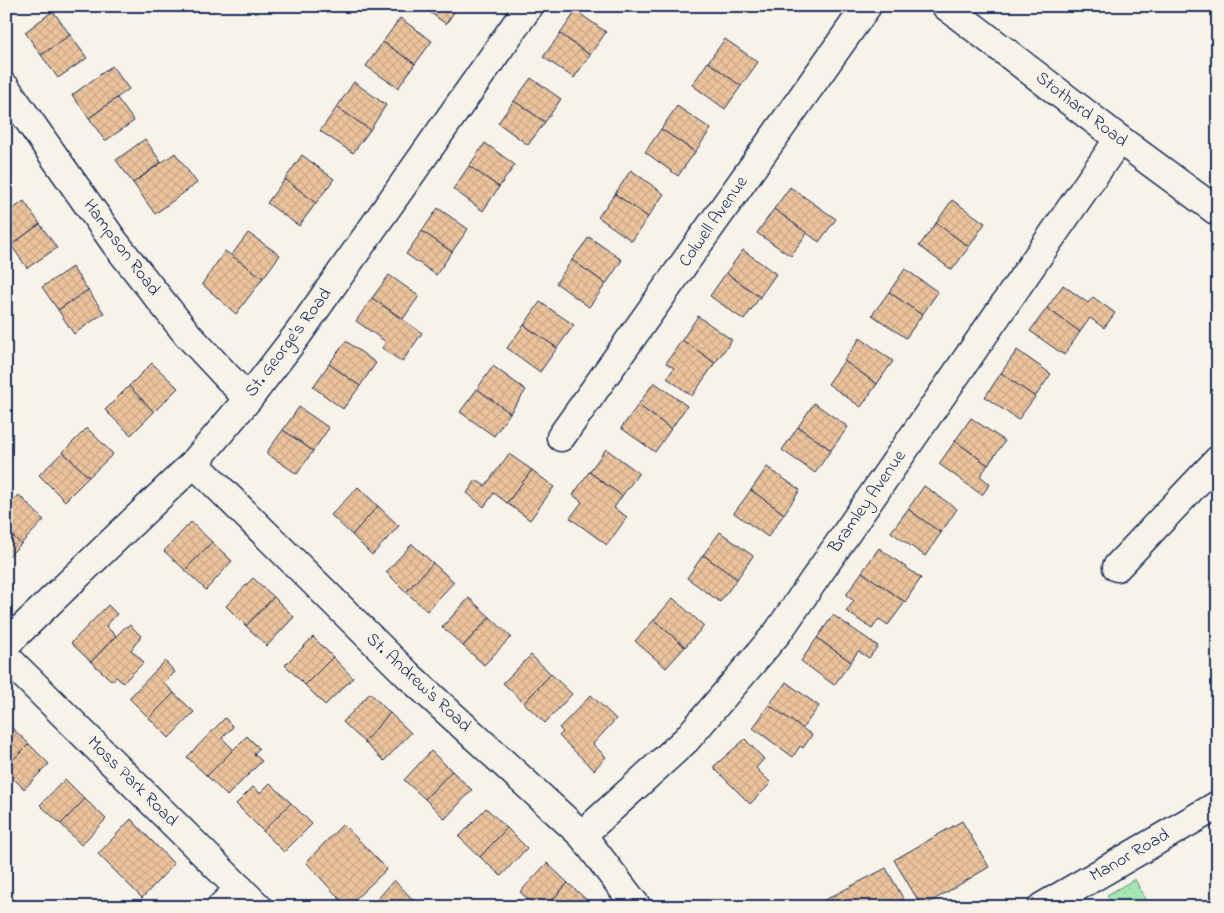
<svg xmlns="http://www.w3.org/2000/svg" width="1224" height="913" viewBox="0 0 1224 913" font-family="'Indie Flower',sans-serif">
<defs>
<pattern id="park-dots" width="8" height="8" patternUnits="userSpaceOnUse" patternTransform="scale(1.25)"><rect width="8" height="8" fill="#a7e8b2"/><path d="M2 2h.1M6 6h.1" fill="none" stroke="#8fc79c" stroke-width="1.8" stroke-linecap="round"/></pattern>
<pattern id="building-cross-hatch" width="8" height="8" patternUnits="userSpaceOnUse" patternTransform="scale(1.25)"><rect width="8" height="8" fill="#ecc49c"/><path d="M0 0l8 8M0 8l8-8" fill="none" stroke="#caa989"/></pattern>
</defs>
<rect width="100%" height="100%" fill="#f7f3e8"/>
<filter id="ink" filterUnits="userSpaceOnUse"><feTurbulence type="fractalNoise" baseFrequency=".02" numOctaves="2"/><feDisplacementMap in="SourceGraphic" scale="10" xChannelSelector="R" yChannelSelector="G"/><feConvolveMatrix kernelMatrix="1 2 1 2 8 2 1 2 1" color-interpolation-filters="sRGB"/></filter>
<g filter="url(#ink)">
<polygon fill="url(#park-dots)" stroke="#618c88" points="1135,879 1149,907 1113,907 1107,895"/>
<g fill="url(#building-cross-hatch)" stroke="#1b2f5e">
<polygon points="421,6 458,6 446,24"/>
<polygon points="53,11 70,35 41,55 25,32"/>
<polygon points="576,11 606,32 590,55 560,34"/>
<polygon points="400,18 432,41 415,64 383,42"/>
<polygon points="560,34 590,55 574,78 543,57"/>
<polygon points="70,35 87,58 58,78 41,55"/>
<polygon points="725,39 758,62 741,86 708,62"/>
<polygon points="383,42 415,64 398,88 366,66"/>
<polygon points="708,62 741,86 725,109 692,85"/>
<polygon points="112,66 129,89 89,118 72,95"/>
<polygon points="531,78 561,99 545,122 514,101"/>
<polygon points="354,82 386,105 370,130 337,107"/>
<polygon points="117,98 134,121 105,141 89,118"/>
<polygon points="514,101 545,122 528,145 498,123"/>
<polygon points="677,106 711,129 695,152 661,129"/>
<polygon points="337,107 370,130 353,153 320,131"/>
<polygon points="661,129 695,152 678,176 645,152"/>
<polygon points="145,139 161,162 133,183 116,160"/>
<polygon points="485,143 515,165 499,187 469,166"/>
<polygon points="175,153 197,183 155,214 133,183"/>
<polygon points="302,155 334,179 316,203 285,179"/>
<polygon points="469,166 499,187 483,211 453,189"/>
<polygon points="631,170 664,194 648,217 615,194"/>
<polygon points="285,179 316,203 299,226 267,203"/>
<polygon points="790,187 836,219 819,242 774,209"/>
<polygon points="615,194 648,217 632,241 598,217"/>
<polygon points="952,200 985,223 969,247 936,223"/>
<polygon points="24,201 40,224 11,245 6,239 6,214"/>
<polygon points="438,208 468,229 452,252 422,231"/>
<polygon points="774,209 807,233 791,256 757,233"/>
<polygon points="936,223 969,247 952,270 919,246"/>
<polygon points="40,224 57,248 27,268 11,245"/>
<polygon points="422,231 452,252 436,275 406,254"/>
<polygon points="248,233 280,255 263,278 231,256"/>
<polygon points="589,237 622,260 606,284 572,260"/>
<polygon points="743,250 776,274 760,297 726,273"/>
<polygon points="225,251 263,278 236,314 202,284"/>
<polygon points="572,260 606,284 589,307 556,283"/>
<polygon points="72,267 88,290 58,310 42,287"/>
<polygon points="905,269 938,292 922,315 889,292"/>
<polygon points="726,273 760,297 744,320 710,296"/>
<polygon points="389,275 419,296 403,319 372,298"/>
<polygon points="1063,285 1088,303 1093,297 1115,313 1104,328 1090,318 1080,332 1047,308"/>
<polygon points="88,290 104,313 74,334 58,310"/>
<polygon points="889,292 922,315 906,338 872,315"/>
<polygon points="372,298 422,333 402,362 382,348 386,342 356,321"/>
<polygon points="540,302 574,325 557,348 524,325"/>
<polygon points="1047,308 1080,332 1064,355 1030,331"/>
<polygon points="698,316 732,340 715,363 682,340"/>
<polygon points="524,325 557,348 540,372 507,348"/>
<polygon points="860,338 893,361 877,384 844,361"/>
<polygon points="682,340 715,363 692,396 667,378 674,368 666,363"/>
<polygon points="346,341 376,363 360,386 329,364"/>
<polygon points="1017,350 1051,374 1035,397 1001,373"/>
<polygon points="844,361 877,384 861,407 828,384"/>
<polygon points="152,363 178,388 154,412 129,386"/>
<polygon points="329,364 360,386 343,409 313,387"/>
<polygon points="493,366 526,390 510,413 477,389"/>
<polygon points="1001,373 1035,397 1018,420 985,397"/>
<polygon points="654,382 687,406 671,429 638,405"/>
<polygon points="129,386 154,412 131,435 105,410"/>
<polygon points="477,389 510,413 494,436 460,412"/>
<polygon points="814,403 848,427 831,450 798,427"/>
<polygon points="638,405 671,429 655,452 621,428"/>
<polygon points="299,407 329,428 313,451 283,430"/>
<polygon points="971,418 1005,441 988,465 955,441"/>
<polygon points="798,427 831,450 815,473 782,450"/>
<polygon points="87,428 113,454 89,477 63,452"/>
<polygon points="283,430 313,451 297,474 266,453"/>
<polygon points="955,441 988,465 980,476 990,484 982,495 939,464"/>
<polygon points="606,449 639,473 622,496 589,472"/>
<polygon points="63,452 89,477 65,501 39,475"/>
<polygon points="509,454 532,470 507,503 494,493 484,507 467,493 476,480 485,486"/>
<polygon points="767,467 800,490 784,514 751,490"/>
<polygon points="532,470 554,487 530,520 507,503"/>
<polygon points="589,472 622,496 614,508 627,517 607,545 570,518 582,502 573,495"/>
<polygon points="924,486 957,509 941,533 908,509"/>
<polygon points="358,487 378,506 352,535 331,515"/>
<polygon points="751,490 784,514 768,537 734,513"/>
<polygon points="19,495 44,520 21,544 6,530 6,507"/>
<polygon points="378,506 399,526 372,555 352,535"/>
<polygon points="908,509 941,533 925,556 891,532"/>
<polygon points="191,522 212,542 185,570 164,551"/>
<polygon points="6,530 21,544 6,559"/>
<polygon points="720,532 753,556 737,579 703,555"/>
<polygon points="212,542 232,561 206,590 185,570"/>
<polygon points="412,544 433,563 406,592 386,572"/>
<polygon points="879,548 921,578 905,602 862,572"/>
<polygon points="703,555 737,579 720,602 687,578"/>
<polygon points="433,563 454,582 427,611 406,592"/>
<polygon points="862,572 905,602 888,625 879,619 872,629 846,611 854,601 846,595"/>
<polygon points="253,578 274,597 246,626 226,606"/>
<polygon points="274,597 294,617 267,646 246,626"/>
<polygon points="469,598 490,617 463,646 442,627"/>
<polygon points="673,598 704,626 685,647 654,620"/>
<polygon points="108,605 117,614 106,626 116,636 91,662 71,643"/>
<polygon points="833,615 878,646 869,658 858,651 851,662 817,638"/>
<polygon points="490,617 511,637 484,665 463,646"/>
<polygon points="654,620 685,647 666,668 635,641"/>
<polygon points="130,625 141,636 131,650 144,662 123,683 116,677 112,681 91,662 125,627"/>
<polygon points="313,637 333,657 305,685 285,665"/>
<polygon points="817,638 851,662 834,685 801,661"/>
<polygon points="531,655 551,674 524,703 503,683"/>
<polygon points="333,657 353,678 325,705 305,685"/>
<polygon points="165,661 175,672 164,683 174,693 149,718 129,698"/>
<polygon points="551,674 572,694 545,723 524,703"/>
<polygon points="786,682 819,706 802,729 769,705"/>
<polygon points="174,693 194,712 169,738 149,718"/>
<polygon points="370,693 390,713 364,742 343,722"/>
<polygon points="591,695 616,719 593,744 606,757 594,770 559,736 563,732 559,728"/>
<polygon points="769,705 812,735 803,748 800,746 793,757 753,728"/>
<polygon points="390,713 411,733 384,761 364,742"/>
<polygon points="225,718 233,727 222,738 234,750 207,776 187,757"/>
<polygon points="9,725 29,744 6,767 6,728"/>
<polygon points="247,736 259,748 254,754 262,761 227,796 207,776"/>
<polygon points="745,739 764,759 756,768 771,783 750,804 713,767"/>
<polygon points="29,744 49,764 24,789 6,771 6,767"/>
<polygon points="431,751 452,771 425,799 404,780"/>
<polygon points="452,771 472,790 445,819 425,799"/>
<polygon points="65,779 85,799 61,824 40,805"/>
<polygon points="270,783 291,803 263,831 236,804 253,787 260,793"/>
<polygon points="85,799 106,819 81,845 61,824"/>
<polygon points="291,803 312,824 284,852 263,831"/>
<polygon points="486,808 507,828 480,857 459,837"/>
<polygon points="131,819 174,864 142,898 98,854"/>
<polygon points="962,821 989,867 922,907 894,860"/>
<polygon points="343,824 387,869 347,907 306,862"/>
<polygon points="507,828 527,848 501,876 480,857"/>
<polygon points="547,863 568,883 546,907 536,907 520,892"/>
<polygon points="886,868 908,907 826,907 823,901"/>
<polygon points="394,880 420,907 371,907"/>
<polygon points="568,883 589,902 585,907 546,907"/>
</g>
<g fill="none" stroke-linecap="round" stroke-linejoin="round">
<defs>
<g id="street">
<polyline points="946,6 1119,139 1218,212"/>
<polyline points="6,88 115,243 188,335 248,399"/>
<polyline points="561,437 867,6"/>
<polyline points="194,463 409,676 582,835 637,907"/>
<polyline points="1117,567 1218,460"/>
<polyline points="6,644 194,463 248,399 298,334 529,6"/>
<polyline points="6,657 258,907"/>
<polyline points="582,835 686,740 778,632 1119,139"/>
<polyline points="221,907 240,889"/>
<polyline points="1042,907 1218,805"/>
</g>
</defs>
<use href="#street" stroke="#1b2f5e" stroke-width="31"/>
<use href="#street" stroke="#f7f3e8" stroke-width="28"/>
</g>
</g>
<g text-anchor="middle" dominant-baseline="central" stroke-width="4.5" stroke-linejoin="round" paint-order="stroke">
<g font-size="18" fill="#1b2f5e" stroke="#f7f3e8">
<text transform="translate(1081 110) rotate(38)">Stothard Road</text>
<text transform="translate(714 222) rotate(-55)">Colwell Avenue</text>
<text transform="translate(121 248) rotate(53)">Hampson Road</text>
<text transform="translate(289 343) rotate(-53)">St. George's Road</text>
<text transform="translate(868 502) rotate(-55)">Bramley Avenue</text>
<text transform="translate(418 683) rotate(43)">St. Andrew's Road</text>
<text transform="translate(132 782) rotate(45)">Moss Park Road</text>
<text transform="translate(1130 856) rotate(-30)">Manor Road</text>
</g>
</g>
<rect width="1224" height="913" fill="none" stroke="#f7f3e8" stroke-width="25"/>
<rect x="12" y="12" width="1199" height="888" fill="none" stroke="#1b2f5e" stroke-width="2" filter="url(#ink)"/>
</svg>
